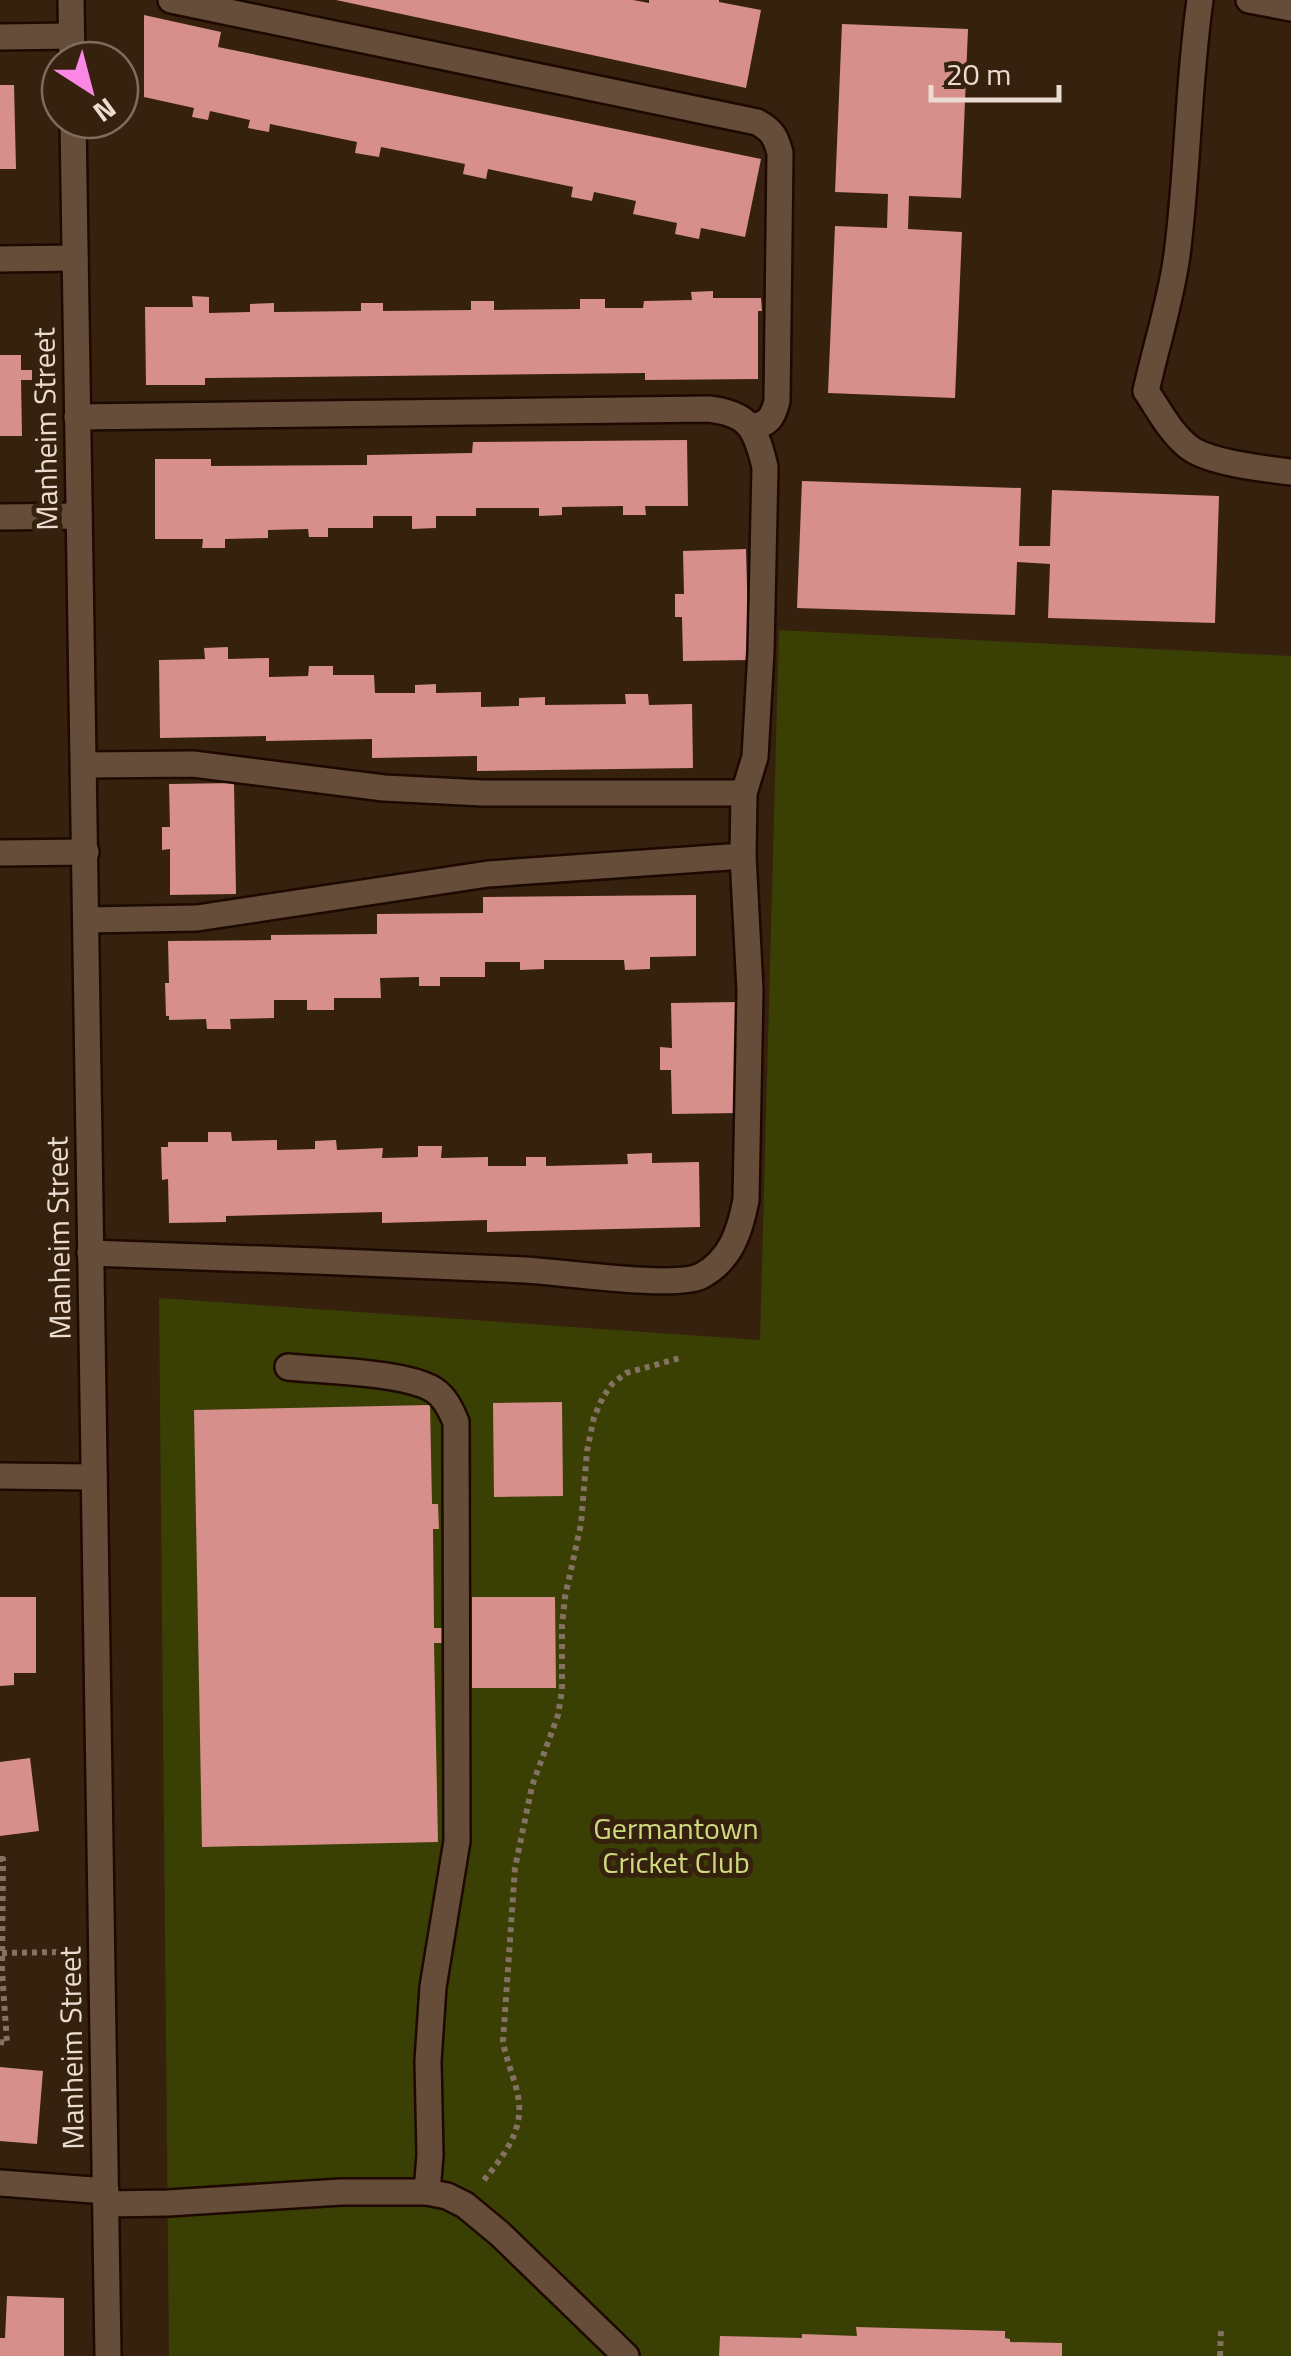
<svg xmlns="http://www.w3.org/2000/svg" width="1291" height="2356" viewBox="0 0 1291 2356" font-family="'Titillium Web',sans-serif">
<rect width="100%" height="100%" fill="#36210f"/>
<polygon fill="#3a3f04" points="779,630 1291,656 1291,2356 169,2356 159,1298 760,1340"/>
<g fill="#d68f8b">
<polygon points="336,0 633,0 649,3 649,0 719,0 719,2 761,10 746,88"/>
<polygon points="144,15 221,32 218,47 761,159 745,237 701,228 699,239 675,234 677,223 633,214 636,201 594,192 592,201 571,197 573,187 488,169 486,179 463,174 465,164 381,147 379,157 355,153 357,142 270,124 269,132 248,128 250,120 210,111 208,120 192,117 194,108 144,97"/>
<polygon points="842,24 968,29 961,198 909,196 908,229 962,232 955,398 828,393 835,226 887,228 888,194 835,192"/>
<polygon points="0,85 14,85 16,169 0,169"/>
<polygon points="713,291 713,298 761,298 762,311 758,311 758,379 645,380 645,373 205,378 205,385 146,385 145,307 193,307 192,296 209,297 209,313 250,312 250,304 274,303 274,312 361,311 361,303 383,303 383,311 471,310 471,301 494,301 494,310 580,309 580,299 605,299 605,308 643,308 644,301 692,300 691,292"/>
<polygon points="0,355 21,355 21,370 32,370 32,380 21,380 22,436 0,436"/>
<polygon points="687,440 688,506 645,506 646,515 623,515 623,506 562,507 562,515 539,516 539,508 476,508 476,516 436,516 436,528 412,529 412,516 373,516 373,528 328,528 328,537 309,537 308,529 268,530 268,538 225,539 225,548 202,548 203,539 155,539 155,459 211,459 211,466 367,465 367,455 472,453 473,442"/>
<polygon points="802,481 1021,488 1019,546 1050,546 1052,490 1219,496 1215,623 1048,618 1050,564 1017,562 1015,615 797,608"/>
<polygon points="746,549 749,660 683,661 682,617 675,617 675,594 684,594 683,551"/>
<polygon points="228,647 228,659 269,658 269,677 308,676 309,666 333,666 333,675 374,675 375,693 415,693 415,685 436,684 436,693 481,692 481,707 519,706 519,698 545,697 545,705 626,704 625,694 648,694 649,705 692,704 693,768 477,771 477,756 372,758 372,739 266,741 266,736 160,738 159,660 205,659 204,648"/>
<polygon points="234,783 236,894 170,895 170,849 162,850 162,827 170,827 169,784"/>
<polygon points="696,895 696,956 650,957 650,969 625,970 624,960 544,960 544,969 520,970 520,962 485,962 485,977 440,977 440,986 419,986 419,977 380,978 381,998 334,998 334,1010 307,1010 307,1000 274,1000 274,1018 230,1019 231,1029 207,1029 206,1019 169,1020 169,1016 166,1016 165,983 169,983 168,941 271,940 271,935 377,934 377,914 483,913 483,897"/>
<polygon points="737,1002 738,1113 672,1114 671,1070 660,1070 660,1047 672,1048 671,1003"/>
<polygon points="208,1132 231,1132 232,1141 277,1140 277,1150 315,1149 315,1141 336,1140 337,1150 383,1148 382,1158 418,1157 418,1146 442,1146 441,1158 488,1157 488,1166 526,1166 526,1157 546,1157 546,1166 628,1164 627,1154 652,1153 652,1163 699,1162 700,1227 487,1232 487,1220 382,1223 382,1212 226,1216 226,1222 169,1223 168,1179 162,1180 161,1147 168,1147 168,1142 208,1142"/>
<polygon points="562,1402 563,1496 494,1497 493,1403"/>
<polygon points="430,1405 432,1504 438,1504 439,1529 433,1529 434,1628 447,1628 447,1643 434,1643 438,1842 202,1847 194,1410"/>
<polygon points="0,1597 36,1597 36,1673 14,1673 14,1685 0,1686"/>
<polygon points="472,1597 555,1597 556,1688 472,1688"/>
<polygon points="30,1758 39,1831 0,1836 0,1762"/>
<polygon points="0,2067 43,2071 37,2144 0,2141"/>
<polygon points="7,2296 64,2298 64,2356 0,2356 0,2338 5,2338"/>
<polygon points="856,2327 1005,2331 1005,2338 1010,2339 1010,2342 1062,2343 1062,2356 719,2356 720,2336 802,2338 802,2334 857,2336"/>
</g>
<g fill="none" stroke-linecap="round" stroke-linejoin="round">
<defs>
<g id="minor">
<polyline points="71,0 72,60"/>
<path d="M 171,0 L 757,122 C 772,130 776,137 780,153 L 777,401 C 773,417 769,424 752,427"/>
<path d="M 1200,0 C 1188,84 1188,170 1177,255 C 1171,300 1156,346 1146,391 C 1159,410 1171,434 1190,448 C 1210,463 1266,469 1291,472"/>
<polyline points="1249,0 1291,8"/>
<polyline points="0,37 71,36"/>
<polyline points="73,120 108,2356"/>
<polyline points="0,259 75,258"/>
<path d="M 77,417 L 708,409 C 749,413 756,429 765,467 L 761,651 L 755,757 L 744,793"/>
<polyline points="0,517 79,516"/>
<polyline points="84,765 193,764 384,788 483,793 744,793 743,856 488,874 197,918 86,920"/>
<polyline points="0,853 86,852"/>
<path d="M 90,1253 C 235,1258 381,1263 526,1270 C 561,1272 675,1289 701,1276 C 731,1260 740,1231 746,1200 L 750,990 L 743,856"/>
<path d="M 288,1367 C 324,1371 406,1372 434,1390 C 445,1397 451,1410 456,1422 L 457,1841 L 433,1987 L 428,2061 L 430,2155 L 427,2192"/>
<polyline points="0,1476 94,1477"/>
<polyline points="0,2183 106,2191"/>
<polyline points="106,2204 168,2203 341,2192 427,2192 447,2196 465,2205 500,2234 626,2356"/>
</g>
</defs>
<use href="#minor" stroke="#1d0900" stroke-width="30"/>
<g stroke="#837162" stroke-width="6" stroke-dasharray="5 5" stroke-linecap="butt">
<polyline points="0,1859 3,1859 2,1971 7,2043 0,2042"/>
<polyline points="2,1953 62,1952"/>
<path d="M 484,2180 C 502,2158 522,2133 519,2103 C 517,2082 506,2062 503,2041 L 515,1868 L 532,1786 L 558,1715 L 562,1690 L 562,1625 L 565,1597 L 581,1524 L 587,1451 L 594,1417 L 603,1397 L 612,1384 L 626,1373 L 680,1358"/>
<polyline points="1220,2356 1221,2330"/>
</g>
<use href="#minor" stroke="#654d3a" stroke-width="25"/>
</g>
<g text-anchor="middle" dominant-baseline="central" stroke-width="10" stroke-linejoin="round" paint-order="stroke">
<g font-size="30" fill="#ebdcd1" stroke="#36210f">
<text transform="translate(45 429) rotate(-91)">Manheim Street</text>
<text transform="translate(58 1238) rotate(-91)">Manheim Street</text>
<text transform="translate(71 2048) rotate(-91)">Manheim Street</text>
</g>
<g font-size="30" fill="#ceda7e" stroke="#36210f">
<text x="676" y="1828">Germantown<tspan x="676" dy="34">Cricket Club</tspan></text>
</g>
</g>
<g transform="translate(90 90) rotate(144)"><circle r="48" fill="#36210f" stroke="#7e6c5d" stroke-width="2.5"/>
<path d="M0-8L18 38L0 25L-18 38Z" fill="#fb87e5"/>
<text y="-15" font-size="28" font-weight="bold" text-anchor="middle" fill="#ebdcd1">N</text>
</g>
<path d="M931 85v15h128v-15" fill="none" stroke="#ebdcd1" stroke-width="5"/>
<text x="946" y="85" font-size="30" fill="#ebdcd1" stroke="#36210f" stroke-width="8" paint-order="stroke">20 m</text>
</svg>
